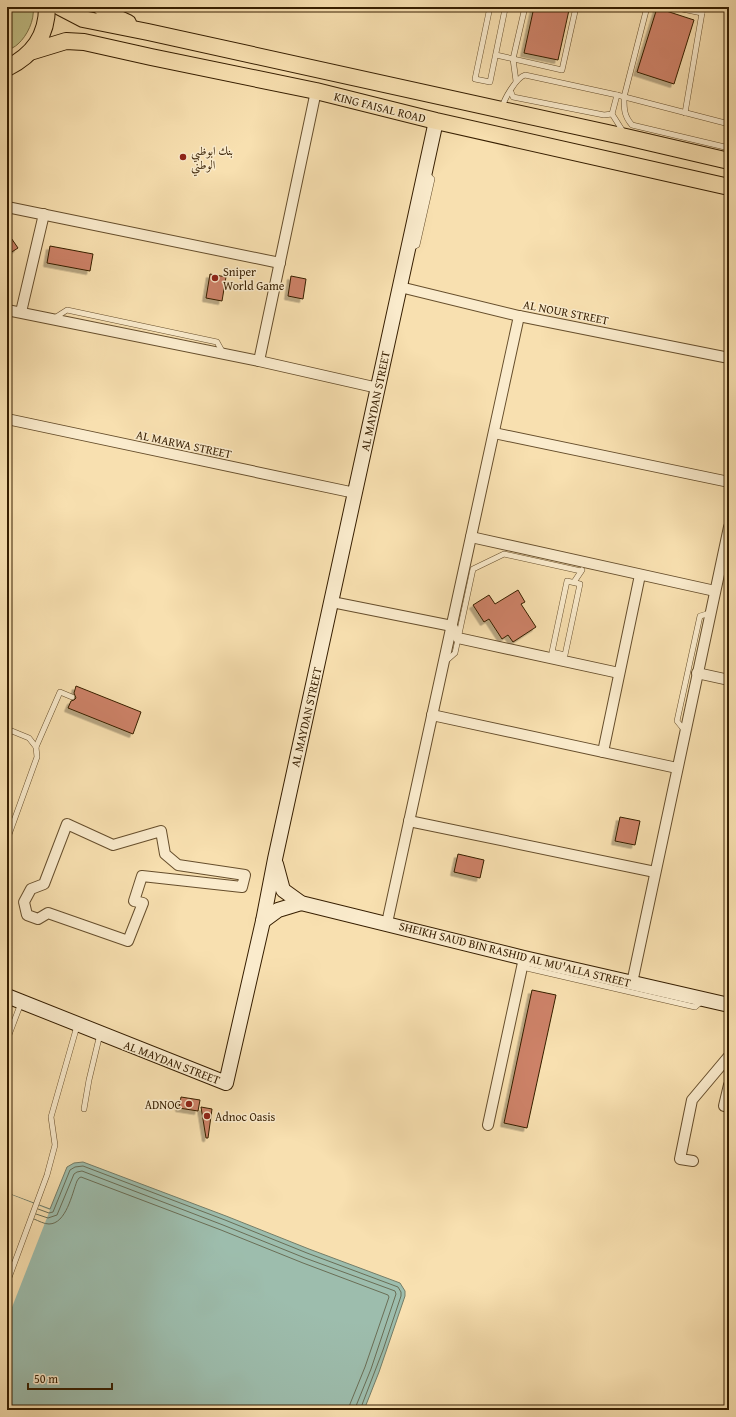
<svg xmlns="http://www.w3.org/2000/svg" width="736" height="1417" viewBox="0 0 736 1417" font-family="'Gentium Book Plus',Amiri,serif">
<defs>
<filter id="shadow"><feDropShadow dx="-3.5" dy="3.5" stdDeviation="0" flood-color="#0004"/></filter>
</defs>
<rect width="100%" height="100%" fill="#f8e0b0"/>
<filter id="stains"><feTurbulence type="fractalNoise" baseFrequency=".005" numOctaves="4"/><feColorMatrix values="0 0 0 0 .2 0 0 0 0 .09 0 0 0 0 .02 0 0 0 .5 -.17"/></filter>
<radialGradient id="worn" r=".72"><stop offset=".6" stop-color="#630" stop-opacity="0"/><stop offset="1" stop-color="#630" stop-opacity=".3"/></radialGradient>
<path fill="#c2c188" stroke="#7c7044" d="M 7,7 L 33,7 C 35,20 27,36 18,44 C 15,47 10,49 7,51 Z"/>
<polygon fill="#9dbdad" stroke="#747d68" points="83,1162 226,1216 309,1249 400,1283 405,1291 405,1296 379,1372 364,1410 7,1410 7,1193 50,1209 67,1167 74,1163"/>
<polygon fill="#f8e0b0" points="7,1193 50,1210 7,1320"/>
<g fill="none" stroke-linecap="round" stroke-linejoin="round">
<g stroke="#6a6e56" stroke-width="1">
<polyline points="38,1209 49,1213 53,1212 70,1170 75,1167 83,1166 225,1220 307,1253 398,1287 401,1292 401,1296 383,1350 360,1410"/>
<polyline points="36,1214 48,1218 57,1215 74,1174 77,1172 82,1171 223,1225 305,1258 395,1291 396,1294 371,1369 356,1406 355,1410"/>
<path d="M 34,1219 C 39,1221 44,1224 49,1224 C 66,1224 72,1194 77,1181 L 79,1178 L 81,1177 L 221,1230 L 303,1263 L 388,1295 L 389,1297 L 365,1367 L 350,1404 L 349,1410"/>
</g>
</g>
<g fill="#cd8267" stroke="#361e00" filter="url(#shadow)">
<polygon points="534,7 555,7 569,10 558,60 524,53"/>
<polygon points="657,8 694,20 674,84 637,72"/>
<polygon points="7,232 18,248 7,255"/>
<polygon points="50,246 93,254 90,271 47,263"/>
<polygon points="210,274 226,277 222,301 206,298"/>
<polygon points="291,276 306,279 303,299 288,296"/>
<polygon points="518,590 525,602 521,604 536,627 513,642 508,635 502,639 489,619 484,622 473,605 489,595 495,604"/>
<polygon points="76,686 141,712 133,734 68,708 71,701 74,700 76,698 74,693"/>
<polygon points="620,817 640,821 635,845 615,841"/>
<polygon points="458,854 484,860 480,878 454,872"/>
<polygon points="532,990 556,995 527,1128 504,1123"/>
<polygon points="181,1097 200,1100 198,1111 179,1108"/>
<polygon points="201,1107 212,1109 208,1138 206,1138"/>
</g>
<g fill="none" stroke-linecap="round" stroke-linejoin="round">
<defs>
<g id="lane">
<polyline points="490,7 475,79 490,82 505,9 496,7"/>
<path d="M 647,7 L 624,97 C 624,109 624,116 632,125 L 729,148"/>
<polyline points="672,7 702,13"/>
<polyline points="496,55 562,70 576,7"/>
<polyline points="516,81 513,59 525,7"/>
<polyline points="511,92 513,97 604,115 612,114 624,133"/>
<polyline points="617,95 729,124"/>
<path d="M 502,108 C 504,99 516,78 525,75 L 617,95 L 612,114"/>
<polyline points="685,113 703,7"/>
<polyline points="411,248 417,245 432,179 427,174"/>
<polyline points="53,319 67,310 217,342 223,353"/>
<polygon points="567,581 580,584 565,655 552,652"/>
<polyline points="574,582 582,570"/>
<polyline points="446,661 455,653 473,569 504,554 581,571"/>
<polyline points="7,729 29,738 36,747"/>
<polyline points="685,731 677,721 700,616 710,613"/>
<polyline points="7,840 37,757 36,747 60,692 72,697"/>
<polyline points="522,967 695,1007 702,1001"/>
<polyline points="7,1040 21,1003"/>
<polyline points="84,1109 89,1080 100,1034"/>
<polyline points="7,1283 47,1175 55,1145 51,1117 77,1026"/>
</g>
<g id="street">
<polyline points="7,207 280,263"/>
<polyline points="400,287 519,316 729,358"/>
<polyline points="7,310 259,361 378,388"/>
<polyline points="21,312 44,214"/>
<polyline points="259,361 316,91"/>
<polyline points="7,419 355,493"/>
<polyline points="494,433 729,482"/>
<polyline points="471,537 715,591"/>
<polyline points="332,602 452,626 458,638 619,673"/>
<polyline points="697,673 729,680"/>
<polyline points="432,715 677,768"/>
<polyline points="603,752 640,575"/>
<polyline points="409,821 655,872"/>
<polygon points="67,824 113,845 161,831 165,854 178,865 245,875 242,887 142,876 134,901 143,903 128,941 48,913 38,919 27,915 24,902 31,889 44,884"/>
<polyline points="387,923 519,316"/>
<polyline points="632,983 729,527"/>
<polyline points="724,1106 729,1085"/>
<polyline points="488,1125 524,958"/>
<polyline points="693,1161 680,1159 692,1100 729,1056"/>
</g>
<g id="secondary">
<polyline points="276,864 283,890 301,903 524,958 729,1005"/>
<polyline points="263,921 278,910 301,903"/>
<polyline points="7,996 226,1083 263,921 275,859 436,121"/>
</g>
<g id="primary">
<polyline points="60,7 83,19 148,32 502,110 626,137 729,161"/>
<polyline points="101,7 115,17 128,23"/>
<polyline points="30,52 66,41 84,42 151,57 316,91 436,121 729,187"/>
<path d="M 7,68 C 33,55 47,36 47,7"/>
</g>
</defs>
<use href="#lane" stroke="#664e2c" stroke-width="6"/>
<use href="#street" stroke="#664e2c" stroke-width="12"/>
<use href="#secondary" stroke="#361e00" stroke-width="16"/>
<use href="#primary" stroke="#361e00" stroke-width="18"/>
<use href="#lane" stroke="#faebcc" stroke-width="5"/>
<use href="#street" stroke="#faebcc" stroke-width="10"/>
<use href="#secondary" stroke="#faebcc" stroke-width="14"/>
<use href="#primary" stroke="#f8e0b0" stroke-width="16"/>
</g>
<g fill="#8f2418" stroke="#faebcc" stroke-width="1.5">
<circle cx="183" cy="157" r="4"/>
<circle cx="215" cy="278" r="4"/>
<circle cx="189" cy="1104" r="4"/>
<circle cx="207" cy="1116" r="4"/>
</g>
<g text-anchor="middle" dominant-baseline="central" stroke-width="3" stroke-linejoin="round" paint-order="stroke">
<g font-size="12" fill="#361e00" stroke="#faebcc">
<text transform="translate(380 107) rotate(14)">KING FAISAL ROAD</text>
<text transform="translate(566 312) rotate(11)">AL NOUR STREET</text>
<text transform="translate(375 401) rotate(-78)">AL MAYDAN STREET</text>
<text transform="translate(184 444) rotate(12)">AL MARWA STREET</text>
<text transform="translate(306 717) rotate(-77)">AL MAYDAN STREET</text>
<text transform="translate(515 954) rotate(14)">SHEIKH SAUD BIN RASHID AL MU'ALLA STREET</text>
<text transform="translate(172 1062) rotate(21)">AL MAYDAN STREET</text>
</g>
<g font-size="12" fill="#361e00" stroke="#faebcc" text-anchor="start">
<text x="191" y="150">بنك ابوظبي<tspan x="191" dy="14">الوطني</tspan></text>
<text x="223" y="271">Sniper<tspan x="223" dy="14">World Game</tspan></text>
<text x="181" y="1104" text-anchor="end">ADNOC</text>
<text x="215" y="1116">Adnoc Oasis</text>
</g>
</g>
<rect width="736" height="1417" fill="none" stroke="#f8e0b0" stroke-width="24"/>
<rect x="8" y="8" width="720" height="1401" fill="none" stroke="#361e00" stroke-width="2"/>
<rect x="12" y="12" width="712" height="1393" fill="none" stroke="#361e00"/>
<path d="M28 1383v6h84v-6" fill="none" stroke="#361e00" stroke-width="2"/>
<text x="34" y="1383" font-size="12" fill="#361e00" stroke="#faebcc" stroke-width="3" paint-order="stroke">50 m</text>
<rect width="100%" height="100%" filter="url(#stains)"/>
<rect width="100%" height="100%" fill="url(#worn)"/>
</svg>
